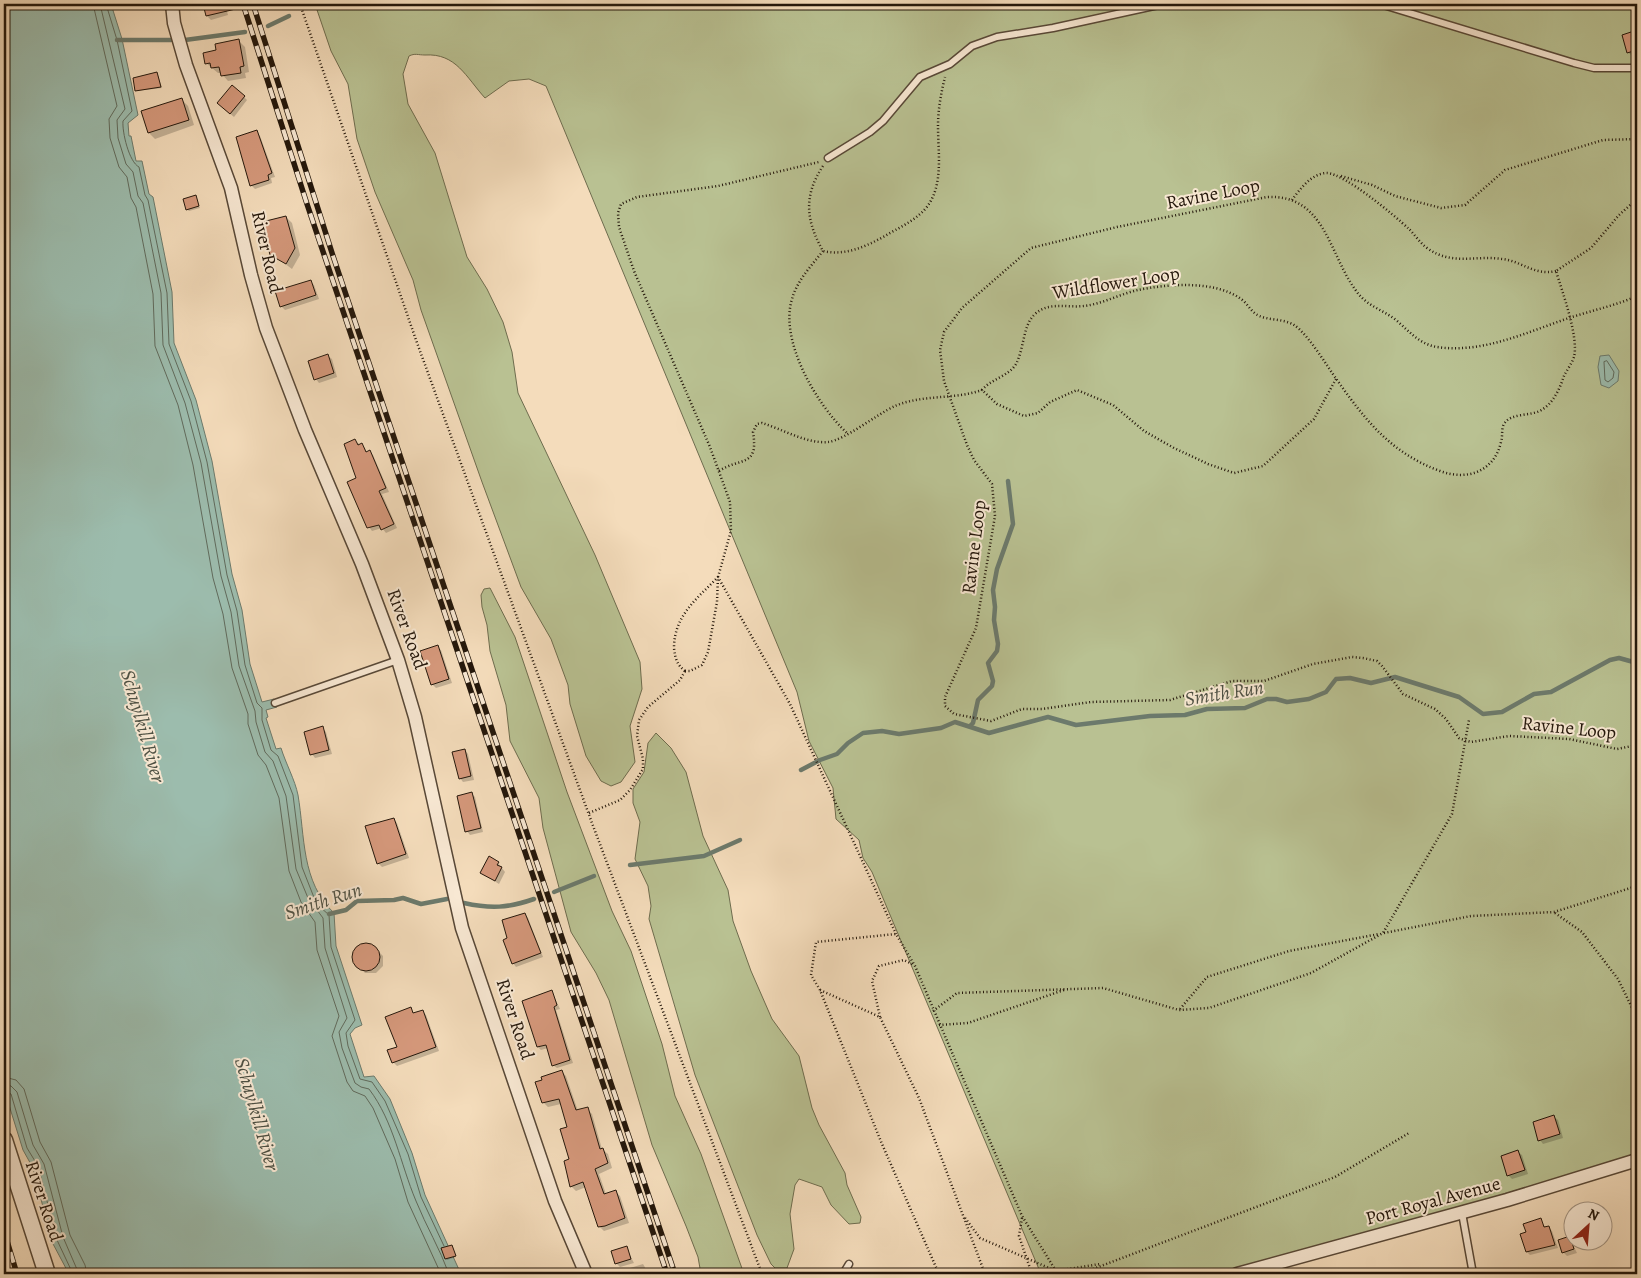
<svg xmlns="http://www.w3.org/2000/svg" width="1641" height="1278" viewBox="0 0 1641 1278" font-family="Alegreya,serif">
<rect width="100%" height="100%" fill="#f4dcbb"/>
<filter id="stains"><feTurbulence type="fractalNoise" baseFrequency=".004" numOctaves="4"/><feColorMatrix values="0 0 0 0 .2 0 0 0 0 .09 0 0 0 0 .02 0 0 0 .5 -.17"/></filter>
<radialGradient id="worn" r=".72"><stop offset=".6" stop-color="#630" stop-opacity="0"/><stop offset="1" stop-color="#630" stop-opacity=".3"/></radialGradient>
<g fill="#b9c192" stroke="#6e6c4e">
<path d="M 315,4 L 1637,4 L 1637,1154 L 1388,1229 L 1227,1274 L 1041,1274 L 872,872 L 863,858 L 859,840 L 836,819 L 833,788 L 809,741 L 797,692 L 546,86 L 529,79 L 509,81 L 485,98 C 466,77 456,53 425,55 C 418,55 415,53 409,56 L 403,74 L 408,104 L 435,153 L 467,257 L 487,289 L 503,322 L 512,352 L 518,393 L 595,555 L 640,662 L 642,689 L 630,726 L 635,762 L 621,782 L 611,786 L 601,781 L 586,756 L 570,704 L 568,685 L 551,639 L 521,587 L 482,482 L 421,310 L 413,280 L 375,192 L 357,139 L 348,84 L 331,51 Z"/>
<polygon points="490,588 515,637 567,792 612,911 631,951 662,1044 675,1096 701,1154 744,1274 701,1274 698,1257 686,1226 652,1145 609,1000 596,973 571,932 543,828 539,798 510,741 506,705 490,651 487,625 482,607 481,595 484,589"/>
<polygon points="656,733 671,748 686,772 703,836 728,890 733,921 751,971 772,1019 799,1056 812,1108 819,1125 845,1173 847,1185 861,1217 860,1223 849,1224 831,1205 822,1187 799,1179 795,1185 790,1214 794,1249 787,1268 775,1268 771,1264 757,1235 695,1075 649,919 651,906 648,886 635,859 640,822 633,803 633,789 644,772 648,743"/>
</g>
<g fill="#9cbcad" stroke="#6c7a6c">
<path d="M 4,4 L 111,4 L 122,39 L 138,115 L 128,123 L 129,136 L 131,136 L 136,161 L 142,161 L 149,194 L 153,197 L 172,292 L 174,343 L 196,400 L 212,461 L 232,574 L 242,610 L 250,664 L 262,702 L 274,699 L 277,707 L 266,710 L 268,717 L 266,718 L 276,749 L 281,748 C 286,764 295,780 298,795 C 305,836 301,882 334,913 L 336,946 L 362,1025 L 355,1028 L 350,1034 L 364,1077 L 374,1076 L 390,1099 L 412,1153 L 425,1195 L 461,1274 L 69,1274 L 52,1242 L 33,1168 L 23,1150 L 4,1089 Z"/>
<polygon points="1609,355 1619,371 1618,381 1609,388 1601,385 1598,367 1600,356"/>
</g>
<g fill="#0003">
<polygon points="204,4 225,4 228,15 211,20 207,16"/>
<polygon points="1637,32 1637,57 1634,58 1628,52 1623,36"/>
<polygon points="239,41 245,47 249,72 245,73 246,78 228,81 221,73 218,73 206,63 218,51"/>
<polygon points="158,75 162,88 136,91"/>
<polygon points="244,97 247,100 234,117 222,107"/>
<polygon points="182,100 188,106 194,125 155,139 149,133 143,112"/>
<polygon points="256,132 260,136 275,177 271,178 272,183 255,189 251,185"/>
<polygon points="196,197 200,208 189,211 187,209"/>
<polygon points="286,217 292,223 300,255 292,269 272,254"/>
<polygon points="310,281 314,285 319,299 285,310 281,306"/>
<polygon points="328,356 332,359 337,377 319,383 316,379"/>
<polygon points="355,441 365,448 367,453 370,452 373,455 389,492 382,494 397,528 386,533 382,528 372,531 369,527 358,479"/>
<polygon points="437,647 441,650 452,683 436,688 432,684"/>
<polygon points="322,728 326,732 332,754 315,758 312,754"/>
<polygon points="465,750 468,754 474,780 463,782 460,778"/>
<polygon points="471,793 475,797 483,832 470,835 467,831"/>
<polygon points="394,819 397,823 409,858 382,867 378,863"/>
<polygon points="498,863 505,872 499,884 481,873"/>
<polygon points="525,914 528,918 543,957 516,967 513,963 509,939"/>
<polygon points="361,944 371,944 383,956 383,966 376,973 365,973 354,961 354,951"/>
<polygon points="552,992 560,1009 556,1010 573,1063 557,1068 553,1065 548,1048 541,1050 538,1047"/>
<polygon points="410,1009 414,1014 422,1011 426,1015 439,1051 397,1066 393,1062"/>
<polygon points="561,1071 566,1076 578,1111 587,1109 592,1114 602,1149 608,1154 612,1168 599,1174 606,1194 615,1191 620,1196 629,1223 604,1231 599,1226 586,1187 576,1191 571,1186 568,1128 561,1104 548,1107 543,1102"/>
<polygon points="1554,1117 1558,1120 1563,1138 1543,1144 1540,1140"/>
<polygon points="1518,1152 1522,1155 1528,1174 1512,1179 1508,1175"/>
<polygon points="1540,1220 1546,1228 1548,1227 1552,1231 1558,1248 1530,1255 1527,1252 1527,1233"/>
<polygon points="1569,1237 1577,1253 1567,1256 1563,1252"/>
<polygon points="452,1246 456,1257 447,1260 446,1259"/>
<polygon points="626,1248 634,1263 620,1267 616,1263"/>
<polygon points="643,1264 649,1274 632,1274 630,1268"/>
</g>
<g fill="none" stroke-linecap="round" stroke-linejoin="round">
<g stroke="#606a5c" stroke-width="1">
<polyline points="93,4 117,106 109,119 110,138 119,167 127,177 131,198 136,207 153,294 155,346 178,405 193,465 213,578 223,614 232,668 248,714 248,724 258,755 266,765 279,798 289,871 301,902 315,922 317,950 339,1016 332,1036 347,1082 353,1091 365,1096 373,1108 395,1159 408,1202 441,1274"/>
<path d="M 100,4 L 125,109 L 117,120 L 118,138 L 126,164 L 133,172 L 138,196 L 143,203 L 161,293 L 163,345 L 185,403 L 201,463 L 221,576 L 231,612 L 239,666 L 255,711 L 256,722 L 265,752 L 273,761 L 286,796 L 296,869 L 308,898 L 323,918 L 325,948 L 347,1018 L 339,1032 L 342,1048 L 355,1083 L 361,1087 L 369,1089 C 394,1122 400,1163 416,1201 C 426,1226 440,1249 449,1274"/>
<path d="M 106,4 L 117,40 L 132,111 L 123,121 C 122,132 129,162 139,167 L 145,195 L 148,200 L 167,293 L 169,344 L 191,401 L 207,462 L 227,575 L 237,611 L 245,665 L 257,703 L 262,708 L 262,720 L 271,750 L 278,756 L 293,795 L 302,867 L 313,895 L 319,906 L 329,915 L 331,947 L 355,1020 L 346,1033 L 348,1046 L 360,1079 L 372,1082 L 385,1101 L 408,1154 L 421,1197 L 444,1246"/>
<polygon points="1607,361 1614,372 1613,378 1608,382 1605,380 1604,362"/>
<polyline points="4,1077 16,1080 24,1089 40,1142 51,1162 70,1235 85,1265 87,1274"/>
<polyline points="4,1084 11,1086 17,1092 33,1145 44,1164 63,1237 79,1274"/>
<polyline points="4,1091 11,1094 27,1148 38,1166 57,1240 73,1274"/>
</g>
<g stroke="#6c7a6c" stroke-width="4.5">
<polyline points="311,5 313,4"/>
<polyline points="268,26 289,16"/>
<polyline points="117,40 171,40"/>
<polyline points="185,40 245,32"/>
<polyline points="970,726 973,723 978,700 992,686 993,681 988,663 997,651 998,644 994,620 995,607 993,590 997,569 1013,524 1008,481"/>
<polyline points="801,770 820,760 837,754 848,743 863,733 882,731 899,734 941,728 955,722 989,733 1048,717 1076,725 1150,716 1185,715 1207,709 1245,708 1267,699 1276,699 1287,702 1309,699 1326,692 1336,679 1350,678 1371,683 1395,677 1459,697 1483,714 1502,712 1534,694 1551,692 1610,660 1619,658 1637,663"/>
<polyline points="630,865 704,856 740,840"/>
<polyline points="554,892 594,876"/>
<path d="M 464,903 C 491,909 508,908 534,899"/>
<polyline points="329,914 346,910 357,901 394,900 403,898 421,904 447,899"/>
</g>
</g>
<g fill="#d5987b" stroke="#24170b">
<polygon points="203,4 240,4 240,8 206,16"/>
<polygon points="1637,30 1637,50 1627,53 1622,35"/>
<polygon points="239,39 244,66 240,67 241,73 221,76 219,67 211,68 210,63 205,64 203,53 216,50 215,44"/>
<polygon points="157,72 161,87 135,91 133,78"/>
<polygon points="232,85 245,96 230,114 217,103"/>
<polygon points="182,98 189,120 148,133 141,111"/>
<polygon points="257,130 272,173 268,175 269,180 250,186 236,137"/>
<polygon points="196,195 199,206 186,210 183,199"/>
<polygon points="286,216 295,248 286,264 270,255 262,222"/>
<polygon points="311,280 316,295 280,307 275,291"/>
<polygon points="328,354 334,373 314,380 308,361"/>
<polygon points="355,439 358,445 362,443 366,452 370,450 386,488 379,491 394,524 381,530 379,525 367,528 347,482 356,478 344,444"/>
<polygon points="438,645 449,679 431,685 420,651"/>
<polygon points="323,726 329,750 310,755 304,732"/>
<polygon points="465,749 471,776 459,779 452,752"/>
<polygon points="472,792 481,828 465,832 457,796"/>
<polygon points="394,818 406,854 377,864 365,826"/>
<polygon points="489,856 499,862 497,865 502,867 495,881 480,873"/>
<polygon points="525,913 541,953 512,964 503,940 507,938 502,920"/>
<circle cx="366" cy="957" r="14"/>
<polygon points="552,990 557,1005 554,1007 570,1060 552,1066 546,1045 537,1047 522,1001"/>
<polygon points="411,1007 413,1013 423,1010 436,1047 392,1063 387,1050 397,1047 385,1017"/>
<polygon points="562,1070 576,1110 588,1107 600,1149 603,1148 608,1163 595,1169 604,1194 616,1190 625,1218 605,1226 598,1227 583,1182 570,1187 564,1161 569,1159 560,1129 567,1127 559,1099 542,1103 535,1082 542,1080 541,1077"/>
<polygon points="1554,1115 1560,1134 1538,1141 1533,1122"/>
<polygon points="1518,1150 1525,1170 1507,1176 1501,1156"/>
<polygon points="1541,1218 1544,1227 1549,1226 1555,1245 1526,1252 1520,1234 1526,1232 1523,1224"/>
<polygon points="1570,1236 1574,1249 1562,1253 1558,1240"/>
<polygon points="452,1245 456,1256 445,1259 441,1248"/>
<polygon points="627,1246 631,1259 615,1264 611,1251"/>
</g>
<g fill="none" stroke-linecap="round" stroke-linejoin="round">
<defs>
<g id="service">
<polyline points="1380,4 1574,63 1594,68 1637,68"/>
<polyline points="828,158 870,132 883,121 920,77 950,64 972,46 997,37 1053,28 1163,4"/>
<polyline points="275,703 398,660"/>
<polyline points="1462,1213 1473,1274"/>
<polyline points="843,1274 849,1264"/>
</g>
<g id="minor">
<polyline points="172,4 174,23 186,65 231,188 251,275 266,328 305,430 362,564 398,660 415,717 462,928 555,1201 586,1274"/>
<polyline points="1237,1274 1507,1200 1637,1160"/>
</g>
<polyline id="tertiary" points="4,1140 47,1274"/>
</defs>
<use href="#service" stroke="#584837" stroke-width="9"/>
<use href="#minor" stroke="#584837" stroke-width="15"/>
<use href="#tertiary" stroke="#584837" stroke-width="19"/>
<g stroke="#24170b" stroke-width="2.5" stroke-dasharray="1 2.5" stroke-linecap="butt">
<polyline points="300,4 416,340 592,823 762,1274"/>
<path d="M 823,166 C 803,196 806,221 823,251 C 845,256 865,247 885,236 C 898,228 915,221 926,208 C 944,186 938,153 938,126 C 938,110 941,93 945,77"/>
<polyline points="1341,176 1372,185 1395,196 1441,208 1465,205 1505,170 1603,140 1637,139"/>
<path d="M 1292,200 C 1300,189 1312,173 1327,173 C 1345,174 1394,215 1409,229 C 1415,235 1420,243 1427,248 C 1452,266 1476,255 1502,259 C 1522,261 1534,276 1556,271"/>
<path d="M 823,251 C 811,266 797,281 792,299 C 779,341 817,405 847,433"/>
<path d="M 1637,296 C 1617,305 1594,310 1572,317 C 1529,331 1484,354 1437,347 C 1419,344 1409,331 1396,320 C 1383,310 1367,306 1357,292 C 1329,256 1326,194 1267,197 L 1117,227 L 1031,248 L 962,308 L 944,332 L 940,350 L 944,381 L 967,445 L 974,460 L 992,484 L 995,516 L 976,628 L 945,697 L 945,706 L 954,714 L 991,721 L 1022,709 L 1042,709 L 1091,702 L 1170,700 L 1232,681 L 1264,681 L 1313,664 L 1352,657 L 1363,658 L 1377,661 L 1382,666 L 1403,694 L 1435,709 L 1446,719 L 1459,738 L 1464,740 L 1471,742 L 1509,736 L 1569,739 L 1617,749 L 1637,745"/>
<path d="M 1336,379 L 1314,419 L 1263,466 L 1234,473 L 1208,464 L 1174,448 L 1144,431 L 1113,405 L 1077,390 L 1050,402 L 1038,413 L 1024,416 L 997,404 L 982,390 C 991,379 1009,376 1016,364 C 1024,349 1023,326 1034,315 C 1048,301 1066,308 1084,306 C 1102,304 1120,294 1138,290 C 1168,284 1215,280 1241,299 C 1247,303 1250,310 1256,314 C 1266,321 1283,318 1294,325 C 1308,334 1327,366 1337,380 C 1366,421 1391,453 1440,471 C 1467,481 1494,472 1501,442 C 1503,436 1501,429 1504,424 C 1511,412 1532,417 1543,409 C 1554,402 1560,388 1564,376 C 1567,370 1572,363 1574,357 C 1579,337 1562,291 1556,271 L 1591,248 L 1619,215 L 1637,199"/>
<path d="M 719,471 C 740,457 759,468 753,432 L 757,424 L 762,423 C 782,429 807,444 828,442 C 845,440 877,414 895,406 C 923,394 954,400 982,390"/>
<polyline points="685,671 690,671 702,665 708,652 717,602 718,577 731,531 730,502 710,447 634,271 619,227 618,213 621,204 637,197 718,186 819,162"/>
<path d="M 685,671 C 677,665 675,658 674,648 C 674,615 698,598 718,577 L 790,704 L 896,934"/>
<polyline points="589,813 620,800 630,790 643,769 643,759 637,736 639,720 648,707 680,680 685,671"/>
<polyline points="1555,913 1582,932 1618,979 1637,1018"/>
<polyline points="1384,933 1471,916 1554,912 1637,886"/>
<polyline points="820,990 880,1017 919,1098 985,1274"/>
<polyline points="1180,1009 1207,977 1289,951 1379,934"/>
<polyline points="933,1011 957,993 1103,988 1179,1010 1209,1008 1311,973 1383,933 1452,814 1469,720"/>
<polyline points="880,1017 872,981 879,966 904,960 914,965"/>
<polyline points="939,1025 968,1023 1064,990"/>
<polyline points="965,1218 980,1238 1056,1271 1100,1264"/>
<polyline points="1022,1218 1019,1236 1032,1274"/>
<polyline points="939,1274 882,1144 820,990 811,975 816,942 896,934 915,966 1022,1216 1056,1271"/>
<polyline points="1080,1274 1335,1177 1409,1133"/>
</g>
<use href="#service" stroke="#f8e8d3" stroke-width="6"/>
<use href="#minor" stroke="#f8e8d3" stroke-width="12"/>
<use href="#tertiary" stroke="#f8e8d3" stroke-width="16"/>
<defs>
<g id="rail">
<polyline points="243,4 307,204 667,1274"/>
<polyline points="253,4 333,256 675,1274"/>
<polyline points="4,1231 17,1274"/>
<polyline points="4,1259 9,1274"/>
</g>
</defs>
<use href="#rail" stroke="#24170b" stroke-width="5.5"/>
<use href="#rail" stroke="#f8e8d3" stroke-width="4" stroke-dasharray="11" stroke-linecap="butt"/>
</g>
<g text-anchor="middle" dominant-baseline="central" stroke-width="4" stroke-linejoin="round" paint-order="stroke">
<g font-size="19" fill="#24170b" stroke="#f8e8d3">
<text transform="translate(1213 194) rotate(-11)">Ravine Loop</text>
<text transform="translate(267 252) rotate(77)">River Road</text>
<text transform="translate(1116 283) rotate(-9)">Wildflower Loop</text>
<text transform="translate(974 547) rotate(-83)">Ravine Loop</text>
<text transform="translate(407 629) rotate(70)">River Road</text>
<text transform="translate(1569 728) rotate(6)">Ravine Loop</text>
<text transform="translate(515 1019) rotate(72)">River Road</text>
<text transform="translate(44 1201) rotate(72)">River Road</text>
<text transform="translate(1433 1201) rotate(-15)">Port Royal Avenue</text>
</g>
<g font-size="20" font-style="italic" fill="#4e5144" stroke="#f8e8d3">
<text transform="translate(1224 693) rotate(-9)">Smith Run</text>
<text transform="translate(143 726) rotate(74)">Schuylkill River</text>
<text transform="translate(323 901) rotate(-18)">Smith Run</text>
<text transform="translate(257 1114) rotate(74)">Schuylkill River</text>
</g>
</g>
<rect width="1641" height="1278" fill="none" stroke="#f4dcbb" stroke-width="20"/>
<rect x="5" y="5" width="1631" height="1268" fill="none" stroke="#24170b" stroke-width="2.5"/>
<rect x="10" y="10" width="1621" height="1258" fill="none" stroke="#24170b"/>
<g transform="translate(1588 1226) rotate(26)"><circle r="24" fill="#f8e8d3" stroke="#a39483"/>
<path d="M0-4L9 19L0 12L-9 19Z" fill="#8f2418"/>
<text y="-8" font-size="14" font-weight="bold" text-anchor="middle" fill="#24170b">N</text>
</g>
<rect width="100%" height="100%" filter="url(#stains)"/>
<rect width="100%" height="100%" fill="url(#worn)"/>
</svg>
